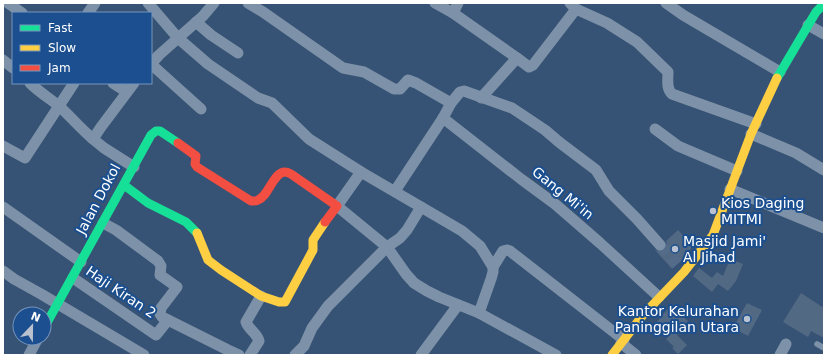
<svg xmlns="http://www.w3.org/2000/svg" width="827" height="358" viewBox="0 0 827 358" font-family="'DejaVu Sans',sans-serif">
<rect width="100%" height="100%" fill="#365274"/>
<g fill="#526984">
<polygon points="678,230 693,246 680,262 672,269 655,250 661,252 664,250 667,247 667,244 666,241"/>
<polygon points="730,259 743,264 736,281 728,291 718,284 712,292 693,276 699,268 712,278 717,272 723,276"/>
<polygon points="801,293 824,308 824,338 811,331 808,337 783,322"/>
<polygon points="747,303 762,310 748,336 733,328"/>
<polygon points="670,306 688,321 677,335 687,345 678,354 672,348 674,347 666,339 671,334 657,322"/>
</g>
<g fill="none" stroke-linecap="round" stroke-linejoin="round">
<polyline stroke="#546c89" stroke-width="11" stroke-dasharray="11 5.5" stroke-linecap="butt" points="660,245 677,264"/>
<polyline stroke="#7d92a8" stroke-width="5.5" points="817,344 824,348"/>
<g stroke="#7d92a8" stroke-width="11">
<polyline points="8,3 22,13"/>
<polyline points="148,3 178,38 208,64 258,98 272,103 309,139 361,172 421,207 407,230 400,238 387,247 328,306 312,328 304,346 295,355"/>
<polyline points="248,3 263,12 343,68 364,72 394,89 400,89 408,80 416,83 451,103"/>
<polyline points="435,3 453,13"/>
<polyline points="458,3 453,13 517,58"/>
<path d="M 570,3 L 576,9 L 607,23 L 637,42 L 668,72 C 668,79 666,89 672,94 L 756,124"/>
<polyline points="666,3 683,15 780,72"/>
<polyline points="88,13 95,3"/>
<polyline points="196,22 211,35 238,53"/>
<polyline points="808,25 824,34"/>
<polyline points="3,60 13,68"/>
<polyline points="151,64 159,55 203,16 214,3"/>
<polyline points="151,64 201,109"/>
<path d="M 30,83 C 39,92 49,98 59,106 C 71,117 81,129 93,139"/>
<polyline points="113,83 127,92"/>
<polyline points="481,98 517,58 529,67 533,65 576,9"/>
<polyline points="443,118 521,179 555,204 600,243 659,297"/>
<polyline points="655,129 678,146 737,171"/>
<polyline points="751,134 796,153 824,170"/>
<polyline points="3,146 25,158 74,83"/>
<polyline points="134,167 104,148 93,139 101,127 134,83"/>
<polyline points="361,172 337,206 387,247 406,274 414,283 427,291 439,297 479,313 556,355"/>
<polyline points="730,189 824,228"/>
<polyline points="395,191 443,118 451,103 460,92 464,91 512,108 545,130 559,142 596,170 609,191 637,219 660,245"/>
<polyline points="3,207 81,262"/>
<polyline points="421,207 462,231 480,246 493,267 493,272 491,279 479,313"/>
<polyline points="103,223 116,230 158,261 161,266 160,275 177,287 161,308 160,314 162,317 228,350 239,355"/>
<polyline points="493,267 503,251 507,250 510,251 624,340"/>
<polyline points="3,271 14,279 41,294 144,355"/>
<polyline points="73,278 156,335 168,320"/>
<polyline points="621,343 636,355"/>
<polyline points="29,355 38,338"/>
<path d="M 250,355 L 259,341 C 257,333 249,330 246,322 L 261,296"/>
<polyline points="421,355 458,305"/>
<polyline points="780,355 786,344"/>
</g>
<g stroke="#16e098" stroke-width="9">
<polyline points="777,78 816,12 824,4"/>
<polyline points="124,185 148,203 186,222 197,233"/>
<polyline points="44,328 151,135 156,131 160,131 178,143"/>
</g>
<g stroke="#ffcf43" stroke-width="9">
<polyline points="197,233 208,260 221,270 261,296 279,302 285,302 313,250 313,240 325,222"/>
<polyline points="612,355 643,315 684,272 713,235 751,134 777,78"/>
</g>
<path stroke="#f24e42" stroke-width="9" d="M 178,143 L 196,156 L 195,164 L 197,167 L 251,201 C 252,201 257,201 258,200 C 269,196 273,172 285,172 C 287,172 289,173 291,174 L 337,206 L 325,222"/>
</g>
<g fill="#b9c2ce" stroke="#1b4f8f" stroke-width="1.5">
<circle cx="713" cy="211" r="4"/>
<circle cx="675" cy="249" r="4"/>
<circle cx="747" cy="319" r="4"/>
</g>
<g text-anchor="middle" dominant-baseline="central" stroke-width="4" stroke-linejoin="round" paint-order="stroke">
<g font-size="14" fill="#fff" stroke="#1b4f8f">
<text transform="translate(563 193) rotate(39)">Gang Mi'in</text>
<text transform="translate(98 199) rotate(-62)">Jalan Dokol</text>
<text transform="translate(121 292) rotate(34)">Haji Kiran 2</text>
</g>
<g font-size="14" fill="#fff" stroke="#1b4f8f" text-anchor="start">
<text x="721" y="203">Kios Daging<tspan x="721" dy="16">MITMI</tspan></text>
<text x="683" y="241">Masjid Jami'<tspan x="683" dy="16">Al Jihad</tspan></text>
<text x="739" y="311" text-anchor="end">Kantor Kelurahan<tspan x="739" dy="16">Paninggilan Utara</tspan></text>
</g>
</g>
<rect width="827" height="358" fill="none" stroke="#ffffff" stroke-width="8"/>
<rect x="12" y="12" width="140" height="72" fill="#1b4f8f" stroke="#7695bc"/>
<rect x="20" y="25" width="20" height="6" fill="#16e098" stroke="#7695bc"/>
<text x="48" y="32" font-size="12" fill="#ffffff">Fast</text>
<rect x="20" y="45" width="20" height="6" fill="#ffcf43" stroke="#7695bc"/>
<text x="48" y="52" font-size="12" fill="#ffffff">Slow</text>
<rect x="20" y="65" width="20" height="6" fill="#f24e42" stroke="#7695bc"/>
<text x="48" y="72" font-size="12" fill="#ffffff">Jam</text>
<g transform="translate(32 326) rotate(22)"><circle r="19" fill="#1b4f8f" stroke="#7695bc"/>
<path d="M0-3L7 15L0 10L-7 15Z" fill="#b9c2ce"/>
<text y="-6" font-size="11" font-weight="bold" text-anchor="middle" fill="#ffffff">N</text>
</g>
</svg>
